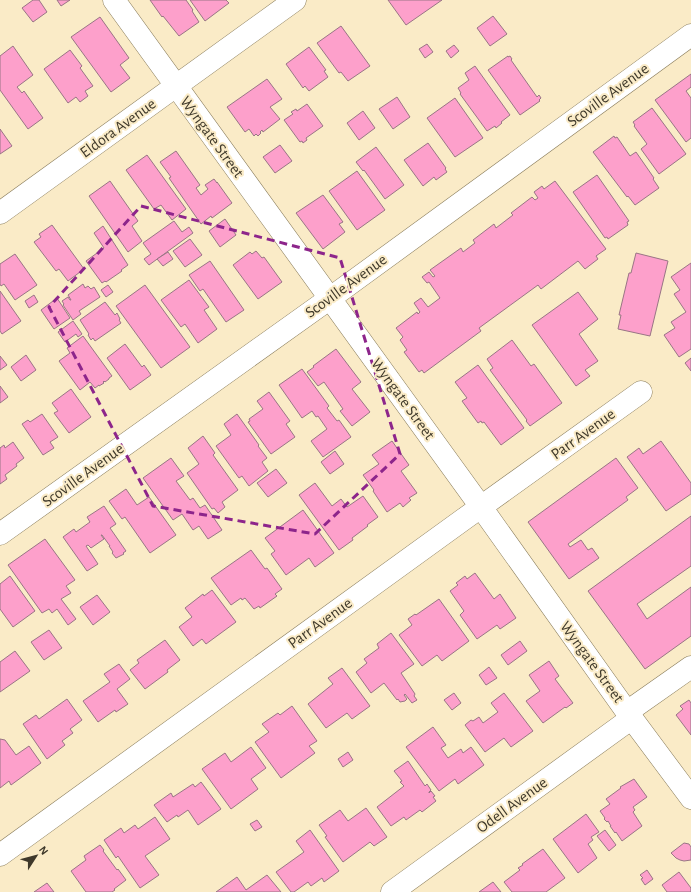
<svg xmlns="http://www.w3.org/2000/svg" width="691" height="892" viewBox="0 0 691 892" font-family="'Alegreya Sans',sans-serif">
<rect width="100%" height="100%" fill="#faebc7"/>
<g fill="#fda0cb" stroke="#997585">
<polygon points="33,0 39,0 47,12 33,22 22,8"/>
<polygon points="57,0 70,0 61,6"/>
<polygon points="150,0 186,0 193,10 192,11 199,22 179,36 163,16 162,17"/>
<polygon points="190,0 226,0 229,3 205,21"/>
<polygon points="388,0 442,0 406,25"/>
<polygon points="493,16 507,34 490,46 477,28"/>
<polygon points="100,17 129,58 120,65 130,78 111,92 71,37"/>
<polygon points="341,26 370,66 348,81 341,72 339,73 317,43"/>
<polygon points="427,44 433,52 425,58 419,49"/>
<polygon points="454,45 459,51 451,58 446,51"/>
<polygon points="13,46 33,75 17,87 22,93 24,91 43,118 28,129 0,90 0,56"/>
<polygon points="309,47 326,70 324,71 328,77 309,91 305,86 303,88 286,64"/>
<polygon points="70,50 82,66 80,68 93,86 85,91 88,96 80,102 76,97 68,103 44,69"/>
<polygon points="508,56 508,57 510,56 512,59 511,60 537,97 539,95 541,98 539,100 540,101 520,115 488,70"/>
<polygon points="475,66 510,115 501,122 502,123 496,128 495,126 487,131 460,94 461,93 458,88 469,80 465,73"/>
<polygon points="691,74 691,87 686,91 691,98 691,138 686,142 655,100"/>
<polygon points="267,79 282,99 270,107 280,119 263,132 262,130 260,132 261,133 258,136 256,134 254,136 249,129 245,132 227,107"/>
<polygon points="397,97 410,117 393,129 379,109"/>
<polygon points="455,98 483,138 455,157 427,118"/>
<polygon points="307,104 323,126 306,138 307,140 303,143 302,141 300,142 284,120 293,114 291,112 296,109 297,111"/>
<polygon points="652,108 686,154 659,174 641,149 647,144 634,126 635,125 633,122"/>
<polygon points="363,111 375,128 359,140 347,123"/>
<polygon points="0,129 12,146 0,154"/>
<polygon points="614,136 615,138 617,137 630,156 636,152 654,178 653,179 659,188 635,205 628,196 627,197 593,152"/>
<polygon points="428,143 446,168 445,169 447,172 436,180 434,177 423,186 404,160"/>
<polygon points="280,145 292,161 275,173 263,157"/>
<polygon points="376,147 404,185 385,199 364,170 363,171 356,162"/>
<polygon points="176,151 200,185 196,188 201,195 208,189 205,185 214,179 217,183 217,182 232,203 212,218 211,216 201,224 169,178 171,177 160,162"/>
<polygon points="147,155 186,209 172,220 161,205 154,209 126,170"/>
<polygon points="357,171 385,210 357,230 329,191"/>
<polygon points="597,175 629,221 627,222 628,225 608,239 607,237 605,238 573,192"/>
<polygon points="110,181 138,221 132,226 142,241 128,252 89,196"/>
<polygon points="555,181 606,249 596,256 598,259 585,269 578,261 541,289 538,285 479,328 481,331 424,373 422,370 419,372 404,352 407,350 400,340 403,337 396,328 417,312 418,314 420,312 414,303 421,298 428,307 440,298 429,282 427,283 422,277 429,272 433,277 435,276 430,270 461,248 463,252 475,243 473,240 494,224 496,228 513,215 511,213 532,197 535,200 538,198 534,192 542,186 544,189"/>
<polygon points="323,195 343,222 339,224 345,232 323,249 296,213"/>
<polygon points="225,219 236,235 220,247 209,231"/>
<polygon points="174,221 182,232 189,227 193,233 149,265 144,259 151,254 143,243"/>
<polygon points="52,225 84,269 68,281 59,269 56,271 34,242 41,237 39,234"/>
<polygon points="103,226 128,265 121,270 122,271 106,282 105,281 102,283 86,261 104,248 94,233"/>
<polygon points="190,239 202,255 185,267 173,251"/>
<polygon points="256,251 262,258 264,257 282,282 258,299 233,265 250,252 252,254"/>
<polygon points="168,252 173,259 163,266 157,259"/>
<polygon points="636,253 668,261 650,336 618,329 621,315 619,315 629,273 631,273"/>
<polygon points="15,254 37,285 15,300 4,284 1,286 0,284 0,264"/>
<polygon points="210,261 244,310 226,322 203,289 200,291 189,275"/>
<polygon points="691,263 691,349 679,357 664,335 675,328 671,322 686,312 674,294 680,290 671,277"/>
<polygon points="189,280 209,307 204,310 217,329 198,343 185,324 181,327 161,300"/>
<polygon points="83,284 85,288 88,286 91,289 94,287 100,297 79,311 81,314 73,320 63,305 64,304 62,301 68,297 70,300 71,300 68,295"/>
<polygon points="108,285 113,292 106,297 101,290"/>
<polygon points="145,285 190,347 161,368 116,306"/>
<polygon points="0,291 21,321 2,334 0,331"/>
<polygon points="578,292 598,319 579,334 598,361 585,370 590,376 576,386 532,325"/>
<polygon points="34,295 38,302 29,308 25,301"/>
<polygon points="57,298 70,318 54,329 41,310"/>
<polygon points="105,302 115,315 117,313 120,319 119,320 121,323 95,341 93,338 91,340 88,335 89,334 80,320"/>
<polygon points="73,321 82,334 78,337 76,334 65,342 58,332"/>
<polygon points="83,336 112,376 109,378 109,379 105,382 104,381 103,382 104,383 99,386 99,385 95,388 90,382 80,390 59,361 70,353 67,348"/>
<polygon points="512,340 531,366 534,364 562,403 530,426 526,421 527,420 490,370 493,368 487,359"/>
<polygon points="125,344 142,367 144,365 151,375 130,390 107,358"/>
<polygon points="336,349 361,382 352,389 370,412 352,426 340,411 343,409 324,382 318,386 307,372 314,367 313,366"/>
<polygon points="26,355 36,370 21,381 11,367"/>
<polygon points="0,356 7,365 0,370"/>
<polygon points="691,358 691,371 685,363"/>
<polygon points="478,365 524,428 501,445 484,422 482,423 481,421 478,423 462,401 467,398 455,382"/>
<polygon points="302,369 329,406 327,408 337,421 339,420 351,437 323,457 311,441 327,429 318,416 316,417 312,411 302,418 279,385"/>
<polygon points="0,386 8,397 0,403"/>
<polygon points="71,389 91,417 69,433 54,413 58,411 52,403"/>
<polygon points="269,392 290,421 286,424 295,437 271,454 248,422 250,421 249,419 263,409 257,401"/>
<polygon points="42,414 58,437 50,442 54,448 43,455 22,424 28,420 30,422"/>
<polygon points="237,414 259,445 258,446 267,458 262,462 268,471 249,486 242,476 239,478 216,446 231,435 224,424"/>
<polygon points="203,436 215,453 213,455 238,490 222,502 225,507 218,513 214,508 212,509 187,473 199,464 188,448"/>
<polygon points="392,441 409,465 401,471 417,493 409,498 411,500 403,507 400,503 387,512 373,491 374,490 363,475 379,464 372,455"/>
<polygon points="661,441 691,483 691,494 666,511 627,457 639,448 643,454"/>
<polygon points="13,442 24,458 16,464 17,466 5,475 7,479 0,484 0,448 4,445 5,448"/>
<polygon points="335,451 344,464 330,474 321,462"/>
<polygon points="171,458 184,476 176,481 190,500 193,498 200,508 205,505 222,530 208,539 199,526 193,530 182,514 173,520 143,478"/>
<polygon points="616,458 638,488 626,497 628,500 568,544 570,547 581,540 588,550 592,548 599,558 569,579 528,522"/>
<polygon points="276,469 287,483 268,497 257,483"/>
<polygon points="315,483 332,506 341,499 347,507 363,496 378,517 367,525 368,526 352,538 353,540 339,550 299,495"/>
<polygon points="126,489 137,505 149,497 176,535 150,553 125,517 122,519 109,501"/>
<polygon points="104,506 116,524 110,528 126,551 123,553 124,554 116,558 112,553 113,552 109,546 110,546 102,535 101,535 104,539 91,548 88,545 86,546 98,564 87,571 63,537 74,529 76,532 90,522 87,517"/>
<polygon points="303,510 334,553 315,567 309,558 286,575 271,554 275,551 265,538"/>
<polygon points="691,516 691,566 637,604 647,619 691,587 691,636 645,669 588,591"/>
<polygon points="45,539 75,580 66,586 71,593 61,599 76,619 68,625 57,609 52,613 49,609 42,613 8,565"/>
<polygon points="251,550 265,569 267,568 282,589 275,594 277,596 260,608 259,606 254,609 245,598 242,600 241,598 231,605 211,578"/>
<polygon points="475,573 494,599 500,594 516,618 500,629 497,625 477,639 460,615 464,611 450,591 458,585 456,583 465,576 467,579"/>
<polygon points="10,576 35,611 13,627 0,609 0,584"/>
<polygon points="212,590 236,622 206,644 202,639 193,646 179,627 192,617 185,608 203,594 204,596"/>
<polygon points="97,595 110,612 93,625 80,607"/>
<polygon points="439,599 469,641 442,661 437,655 422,666 399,635 412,625 408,619 415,614 416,615"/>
<polygon points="49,630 62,648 44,660 31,642"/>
<polygon points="391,633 414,664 401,673 415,694 414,696 417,700 412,703 405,694 404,695 407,699 405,701 400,702 398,699 397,700 384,683 371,693 356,672 367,663 364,659 379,648 377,644"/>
<polygon points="165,640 180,660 167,670 168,672 145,689 130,670 139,663 137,660"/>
<polygon points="520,641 527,651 508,665 501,655"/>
<polygon points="15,651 30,671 0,692 0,662"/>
<polygon points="549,661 559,676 555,679 573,703 566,708 565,707 543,723 526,701 540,691 529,675"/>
<polygon points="119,664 130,679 117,689 128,704 116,712 115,710 98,722 83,701 110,682 104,674"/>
<polygon points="489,667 497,678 486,685 479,675"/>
<polygon points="342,668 370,706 352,719 347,713 326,728 308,704 333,684 328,678"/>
<polygon points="454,693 461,703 452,710 444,700"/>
<polygon points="504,693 533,731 511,747 504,738 485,752 465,725 471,720 473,721 479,717 483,723 498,712 491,703"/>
<polygon points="67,699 82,720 70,729 73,733 62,741 65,745 47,759 23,724 36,715 39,719"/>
<polygon points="689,700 691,703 691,735 676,715 683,709 680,706"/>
<polygon points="292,706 317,741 309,746 315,753 281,778 255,742 269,732 262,724 278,713 280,715"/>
<polygon points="433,727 446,745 441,748 448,758 461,749 463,753 471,747 484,765 458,784 455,779 439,791 406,747"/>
<polygon points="0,739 5,740 16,755 29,746 41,763 11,785 9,781 0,788"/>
<polygon points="251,747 266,768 251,779 258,789 231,809 202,769 225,753 231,762"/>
<polygon points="348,752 353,760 343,767 338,759"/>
<polygon points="408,761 425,786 427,784 431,790 429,792 429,793 431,791 435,796 433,797 436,801 422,812 420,810 406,820 404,817 391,826 377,807 404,786 400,782 402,781 394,771"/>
<polygon points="634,779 647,797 633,807 635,810 633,812 642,826 622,841 616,832 615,833 610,826 611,826 608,821 607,822 604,819 605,818 600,811 610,804 606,799 621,788 620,787"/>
<polygon points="201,782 221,809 198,825 188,810 178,817 177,815 167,822 154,805 171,793 173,797 193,784 195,787"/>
<polygon points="366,808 387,837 374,846 370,842 343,862 325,837 327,836 319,825 340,810 348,821"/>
<polygon points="586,814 599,832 591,837 593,840 588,844 597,858 578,873 553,839"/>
<polygon points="155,817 170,839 145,856 159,875 140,888 118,856 116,858 104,840 121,828 124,833 135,825 138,829"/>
<polygon points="257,820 262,827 255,831 250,824"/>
<polygon points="310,830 339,871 324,882 322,878 311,886 308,882 294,892 291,892 276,872 304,852 296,841"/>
<polygon points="605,830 616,845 609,851 597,836"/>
<polygon points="684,843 689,844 691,847 691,860 684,861 680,860 676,858 671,853"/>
<polygon points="100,845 104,850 103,851 117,870 118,869 126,880 114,889 115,890 112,892 86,892 71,871 86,860 84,856"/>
<polygon points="543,849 565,878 546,892 512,892 504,882 520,870 518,868 523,865 522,864"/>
<polygon points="647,870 653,879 645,885 641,879 643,878 640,875"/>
<polygon points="679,872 691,888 691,892 667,892 662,885"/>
<polygon points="267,875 281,892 216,892 237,877 246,890"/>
<polygon points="493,882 501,892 479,892"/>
<polygon points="47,883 54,892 34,892"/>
</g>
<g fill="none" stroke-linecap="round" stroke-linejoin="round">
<defs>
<g id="minor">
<polyline points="114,0 481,507 627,712 691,798"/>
<polyline points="0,213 295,0"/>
<polyline points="0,534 329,299 691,35"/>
<polyline points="627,712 691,667"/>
<polyline points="0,855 464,519 641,392"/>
<polyline points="392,892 632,718"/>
</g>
</defs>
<use href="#minor" stroke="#887b5a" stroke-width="23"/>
<use href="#minor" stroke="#fff" stroke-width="22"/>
</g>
<path fill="none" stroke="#8d258b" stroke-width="3" stroke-dasharray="8 5" stroke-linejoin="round" d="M 141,206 L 340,258 L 400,454 L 315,534 L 153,506 L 49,307 Z"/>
<g text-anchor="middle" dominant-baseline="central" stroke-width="4" stroke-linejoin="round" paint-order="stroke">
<g font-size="16" fill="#3e382a" stroke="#faebc7">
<text transform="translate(608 95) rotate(-36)">Scoville Avenue</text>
<text transform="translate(118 128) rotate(-36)">Eldora Avenue</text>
<text transform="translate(212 137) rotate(54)">Wyngate Street</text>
<text transform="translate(346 286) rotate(-36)">Scoville Avenue</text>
<text transform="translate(403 399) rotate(54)">Wyngate Street</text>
<text transform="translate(583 434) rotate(-36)">Parr Avenue</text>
<text transform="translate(83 475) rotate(-36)">Scoville Avenue</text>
<text transform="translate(320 623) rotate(-36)">Parr Avenue</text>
<text transform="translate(592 662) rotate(54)">Wyngate Street</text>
<text transform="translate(512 805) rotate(-36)">Odell Avenue</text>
</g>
</g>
<g transform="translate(36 856) rotate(54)" stroke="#faebc7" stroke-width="3" paint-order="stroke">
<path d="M0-3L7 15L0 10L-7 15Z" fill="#3e382a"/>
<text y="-6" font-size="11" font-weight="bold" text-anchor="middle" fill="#3e382a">N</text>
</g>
</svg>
